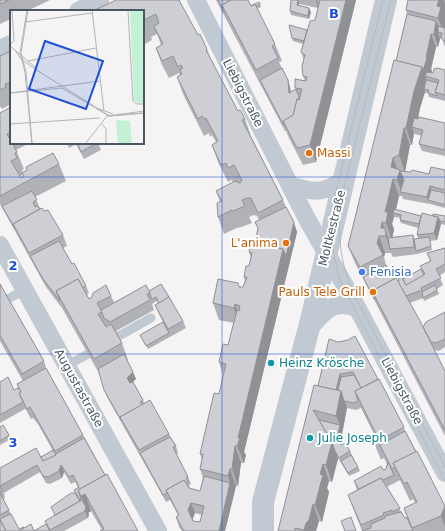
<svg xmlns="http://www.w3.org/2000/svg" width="445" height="531" viewBox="0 0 445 531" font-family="'DejaVu Sans',sans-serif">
<rect width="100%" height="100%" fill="#f5f3f3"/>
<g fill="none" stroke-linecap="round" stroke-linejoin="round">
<g stroke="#c1cad2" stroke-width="9">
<polyline points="6,300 24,290"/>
<polyline points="110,341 151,318"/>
<polyline points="66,366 88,354"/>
</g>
<g stroke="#c1cad2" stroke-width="18">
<polyline points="196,0 307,219 352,298 445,473"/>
<polyline points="78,11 100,0"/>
<polyline points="0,49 11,44"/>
<path d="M 290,185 C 314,193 324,194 344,179"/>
<polyline points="0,245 158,531"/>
<path d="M 309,329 C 323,313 334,297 358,309"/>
</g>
<polyline stroke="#c1cad2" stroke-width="22" points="263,531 263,502 311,320 386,0"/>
<g stroke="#b5b8bd" stroke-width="1">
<polyline points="383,0 335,195 332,237 334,255 339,278 353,306 445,480"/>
<path d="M 391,0 L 341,199 C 337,232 340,262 353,293 L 445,467"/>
</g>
</g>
<g fill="#b0b2b7" fill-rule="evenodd">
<polygon points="0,0 50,0 27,11 11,11 11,19 0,24"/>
<path d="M 179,0 L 198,35 L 207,49 L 212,63 L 238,111 L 245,119 L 251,136 L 283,200 L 297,232 L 244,452 L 246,455 L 244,463 L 241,463 L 238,486 L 236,486 L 225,531 L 182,531 L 179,527 L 176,517 L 178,515 L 170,500 L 166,502 L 107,397 L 100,375 L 62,308 L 46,287 L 0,204 L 0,113 L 11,107 L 11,143 L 30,143 L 16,150 L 24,169 L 22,170 L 23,173 L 59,164 L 66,181 L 35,197 L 40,209 L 44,211 L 63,235 L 67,246 L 63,248 L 72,264 L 86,286 L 89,293 L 87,294 L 89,299 L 111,296 L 114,302 L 149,291 L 183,321 L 186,328 L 148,349 L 140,335 L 163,322 L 158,312 L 155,305 L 158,303 L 157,301 L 152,304 L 154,310 L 116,331 L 122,343 L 128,360 L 127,361 L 136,379 L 132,382 L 143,400 L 145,404 L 169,434 L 176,446 L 178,453 L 176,454 L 188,477 L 191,484 L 189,485 L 190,488 L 200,491 L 203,478 L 200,469 L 202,459 L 200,454 L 219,394 L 223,375 L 219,362 L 228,345 L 234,323 L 219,320 L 213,303 L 239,287 L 243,287 L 245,281 L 244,277 L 249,266 L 251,258 L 249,252 L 255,243 L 258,229 L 255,222 L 259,220 L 257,216 L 254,215 L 249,217 L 252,223 L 239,228 L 239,227 L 224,234 L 218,217 L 220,202 L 216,191 L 233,182 L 232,180 L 228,182 L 218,162 L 212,145 L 216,142 L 212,135 L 210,137 L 209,133 L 204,136 L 183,94 L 177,77 L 180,76 L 179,73 L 169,78 L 162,65 L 156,48 L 161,45 L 157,34 L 151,37 L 152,40 L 143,45 L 143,11 ZM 23,175 L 24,176 L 21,178 L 20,176 ZM 195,513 L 202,515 L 200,522 L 193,521 L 192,519 Z"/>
<polygon points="216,0 248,0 251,6 260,4 261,7 257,9 275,44 282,61 279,62 288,80 290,87 291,92 296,89 295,88 305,81 303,76 304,60 301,52 303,44 293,41 292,38 307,30 315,20 318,8 299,4 299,5 311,12 309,19 291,15 290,11 291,0 356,0 316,162 303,165 289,138 286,131 285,131"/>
<path d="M 408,0 L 445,0 L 445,47 L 442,39 L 440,39 L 438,47 L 436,47 L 431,69 L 432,71 L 431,73 L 433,73 L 445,70 L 445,101 L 429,97 L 428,93 L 425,93 L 425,92 L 420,108 L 418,119 L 445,123 L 445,156 L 422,151 L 419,144 L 422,136 L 415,134 L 414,133 L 412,145 L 410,145 L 405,172 L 429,174 L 445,170 L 445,208 L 430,204 L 403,199 L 402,196 L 399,196 L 396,210 L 421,216 L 445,216 L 445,225 L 441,224 L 437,240 L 430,241 L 432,250 L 417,254 L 393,257 L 391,253 L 385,253 L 384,257 L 386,265 L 394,279 L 398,282 L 399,281 L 398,278 L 403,279 L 422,270 L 420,266 L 430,261 L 427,253 L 445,248 L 445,272 L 439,276 L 443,285 L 437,289 L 439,294 L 424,301 L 423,298 L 410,303 L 423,327 L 445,312 L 445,347 L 439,351 L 434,350 L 445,371 L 445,436 L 355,263 L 348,246 L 396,61 L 407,14 L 406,10 ZM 394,217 L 400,218 L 400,220 L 401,223 L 418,228 L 417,235 L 418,238 L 414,239 L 413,235 L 392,237 L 394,229 L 392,224 Z"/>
<polygon points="11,51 11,104 2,109 1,107 0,107 0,56"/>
<polygon points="67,143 98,143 101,150 84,159 76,144 69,148"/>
<path d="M 0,284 L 44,361 L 46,368 L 83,435 L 85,438 L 105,475 L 138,531 L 102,530 L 91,511 L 88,513 L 89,514 L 88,518 L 64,531 L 0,531 L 0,468 L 41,457 L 53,451 L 38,424 L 33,418 L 31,419 L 25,408 L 25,409 L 0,423 L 0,382 L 14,390 L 18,388 L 17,384 L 23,381 L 0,341 ZM 40,472 L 46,483 L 50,484 L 62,478 L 64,472 L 71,484 L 75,482 L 78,487 L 74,490 L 75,493 L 51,507 L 55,515 L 45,521 L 46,524 L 34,531 L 24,528 L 19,529 L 3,499 L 5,498 L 4,493 Z"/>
<path d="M 329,339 L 378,379 L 445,506 L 445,531 L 362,531 L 348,495 L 357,490 L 354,481 L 386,469 L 387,464 L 384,458 L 381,460 L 379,455 L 372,438 L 375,436 L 361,408 L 356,410 L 347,408 L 340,443 L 341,445 L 350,451 L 360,471 L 349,476 L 338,458 L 332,482 L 329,481 L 327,488 L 329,492 L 322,522 L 319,521 L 316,531 L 278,531 L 318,386 ZM 400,480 L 410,501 L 413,499 L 415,503 L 404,508 L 407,518 L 405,518 L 387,487 Z"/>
<polygon points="0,427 9,435 11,439 0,445"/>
</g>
<g fill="#909195">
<polygon points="298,0 299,4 298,8 297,5"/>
<polygon points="316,0 317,0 319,6 318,8 316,1"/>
<polygon points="346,0 356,0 316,162 310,145"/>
<polygon points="439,0 444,0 445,4 445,32 444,35 438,18 437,6"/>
<polygon points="309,8 311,12 309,19 308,16"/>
<polygon points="436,21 441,32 438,32 440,39 438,47 434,34"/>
<polygon points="431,34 436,47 431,69 432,71 430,78 425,76 428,84 424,89 425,92 420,108 416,128 412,127 414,133 412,145 406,128 414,91 422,67 426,58"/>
<polygon points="288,80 290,87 291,100 289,93"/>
<polygon points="404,128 410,145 405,172 399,155"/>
<polygon points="393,158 399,173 400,170 406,187 402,192 397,180 391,167"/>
<polygon points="393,179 399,196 395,213 393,213 394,217 392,224 394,229 392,240 386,223 385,212"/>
<polygon points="430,186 432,193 428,200 427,197"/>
<polygon points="438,217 441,224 437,240 434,233"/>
<polygon points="294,222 297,232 244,452 246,455 244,463 237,446 238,438 283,249"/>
<polygon points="382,222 391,245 390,249 386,236 381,228"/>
<polygon points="379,236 385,253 384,257 377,243"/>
<polygon points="235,304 241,321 240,325 234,308"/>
<polygon points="133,372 136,379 130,385 127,378"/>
<polygon points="340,374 344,384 342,393 347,408 340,445 337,438 340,425 336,416 335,396"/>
<polygon points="332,442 338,459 332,482 326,465"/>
<polygon points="235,446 241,463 238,486 232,469"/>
<polygon points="323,464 329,481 327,488 329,492 322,522 315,505 320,474"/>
<polygon points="61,465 64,472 62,478 59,471"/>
<polygon points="230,469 236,486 225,531 219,531 230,483 228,476"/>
<polygon points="85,494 91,511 88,513 89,514 88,518 85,511 86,508 81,496"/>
<polygon points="191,503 195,513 192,521 188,510"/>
<polygon points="313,504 319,521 316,531 304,531 304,530 306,523"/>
<polygon points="445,506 445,526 441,516"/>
</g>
<g fill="#cdcfd5" stroke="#909195" fill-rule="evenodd">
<polygon points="0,0 9,0 0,4"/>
<polygon points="116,0 179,0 198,35 200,34 207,49 206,50 238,111 240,110 245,119 242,120 283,200 258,213 251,198 247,198 242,200 245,206 233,211 232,210 218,217 217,203 222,201 216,191 235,181 240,183 242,180 234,165 228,168 226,163 221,165 212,145 218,141 206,118 204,119 202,116 198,119 177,77 182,74 180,69 183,68 181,65 178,67 173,56 162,61 156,48 163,44 154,26 159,23 156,14 144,20 145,23 143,24 143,11 93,11"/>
<polygon points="218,0 231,0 222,5 224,12"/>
<polygon points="231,0 248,0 251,6 255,4 275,44 272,46 278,58 256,70 222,5"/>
<polygon points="291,0 298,0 297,5 309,8 308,16 290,11"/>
<polygon points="320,0 346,0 310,145 297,148 283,121 293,115 297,99 299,100 302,89 295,88 295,79 306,81 307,77 303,76 302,66 305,55 301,52 310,21 315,20"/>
<polygon points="408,0 439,0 437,6 441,7 438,18 406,10"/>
<polygon points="259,2 260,4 256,6 255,4 251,6"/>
<polygon points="407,14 436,21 434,34 431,34 426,58 427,58 423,71 422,67 396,61"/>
<polygon points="289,25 307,30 304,41 292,38"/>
<polygon points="438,26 445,28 445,41 443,40 441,38 442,33 438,32"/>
<polygon points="11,51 11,82 5,84 6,87 0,90 0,56"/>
<polygon points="394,60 422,67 414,91 406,128 404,128 399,155 393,158 391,167 400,170 397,180 393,179 385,212 388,212 386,223 382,222 381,228 385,228 386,236 379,236 377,243 383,255 360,267 348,246"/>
<polygon points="282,68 288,80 289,93 296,89 299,97 299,99 297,99 293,115 283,121 284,124 283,124 260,80"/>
<polygon points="437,68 445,70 445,95 435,92 439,80 425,76 427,72 433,73 434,69"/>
<polygon points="426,80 438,83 435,92 437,96 428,93 429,90 424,89"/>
<polygon points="11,107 11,132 7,134 11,141 11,143 12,143 17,152 15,153 17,158 11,161 21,178 24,176 22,173 27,170 26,167 53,153 59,164 0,196 0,113"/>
<polygon points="419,117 445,123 445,150 419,144 423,130 412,127 414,118 418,119"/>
<polygon points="77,143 97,143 81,152"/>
<polygon points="431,167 445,170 445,190 430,186 427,197 400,192 404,180 400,171 411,172 412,170 429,174"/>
<polygon points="431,190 445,193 445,205 428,200"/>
<polygon points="32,191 37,200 33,202 35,207 38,206 40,209 13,224 14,227 2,206"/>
<polygon points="286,207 294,222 286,256 283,249 255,243 258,228 255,222"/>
<polygon points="42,208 44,211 48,210 63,235 29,253 13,224"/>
<polygon points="394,209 421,216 419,224 400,220 401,215 393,213"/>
<polygon points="422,213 438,217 434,233 417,235"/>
<polygon points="433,214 445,216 445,222 440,221 438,217 433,216"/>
<polygon points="413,235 414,247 390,249 388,238"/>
<polygon points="429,237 431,246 416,251 414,239"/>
<polygon points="59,241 72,264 74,263 86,286 83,288 78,279 56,291 60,301 43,279 30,256"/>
<polygon points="251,243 283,249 238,438 240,438 237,446 235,446 232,469 230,469 228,476 200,469 203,454 200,454 214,393 219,394 226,364 219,362 223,344 228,345 237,310 239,311 240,306 235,304 234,308 213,303 218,279 238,283 239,287 243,287 247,277 244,277 246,266 249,266 252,253 249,252"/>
<polygon points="445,248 445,264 436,269 441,278 421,288 422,290 406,296 398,282 399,281 398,278 401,276 406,285 425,274 420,266 431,261 427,253"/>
<polygon points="386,265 394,279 372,291 375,300 363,277"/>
<polygon points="421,269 424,275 406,285 403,279"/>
<polygon points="396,278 419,319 445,371 445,430 372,291"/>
<polygon points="78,279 89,299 92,297 93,293 106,285 111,296 97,303 102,312 98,314 106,327 111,324 122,343 94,359 56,291"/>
<polygon points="0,284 44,361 22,374 0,335"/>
<polygon points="161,284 169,297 159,303 156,297 152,299 149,291"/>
<polygon points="146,285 150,293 147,294 150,300 110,322 104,318 101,310"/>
<polygon points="435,285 437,290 423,298 422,292"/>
<polygon points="169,297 183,321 168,329 155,305"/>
<polygon points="445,312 445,339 436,343 431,342 423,327 426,322"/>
<polygon points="163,322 169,333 146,346 140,335"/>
<polygon points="355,336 378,379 361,388 353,372 340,374 336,390 318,386 329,339 338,342 348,340"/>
<polygon points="124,354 133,372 127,378 130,383 133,382 143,400 140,402 142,405 120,417 121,420 104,390 98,369"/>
<polygon points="46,368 83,435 55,451 34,414 30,407 27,409 19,393 21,392 17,384"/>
<polygon points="354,375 361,388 355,391 358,401 354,403 344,401 341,391 338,390 341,377"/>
<polygon points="8,377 14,390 18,388 21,392 19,393 23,402 0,415 0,382"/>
<polygon points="379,379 404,427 375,443 372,438 377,436 355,391"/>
<polygon points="314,385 341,391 336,416 313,410 332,442 326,465 323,464 320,474 323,475 315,505 313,504 309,520 306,523 304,530 295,528 295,531 278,531"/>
<polygon points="150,400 169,434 139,450 120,417"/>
<polygon points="319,420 340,425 337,438 341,445 345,443 350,451 339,458 335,451 332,442"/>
<polygon points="3,425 9,435 0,441 0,427"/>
<polygon points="405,431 416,452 393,463 395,467 392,469 380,445"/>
<polygon points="170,437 176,446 173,447 188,477 186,478 188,482 186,483 184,480 166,490 167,493 163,495 140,453"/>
<polygon points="84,438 105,475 78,490 81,499 80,500 74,490 79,487 73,475 69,477 61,465 59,471 48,477 43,476 37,465 0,486 3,491 0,492 0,468 36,448 43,461"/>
<polygon points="53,450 56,455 43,461 41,457"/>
<polygon points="417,451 445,506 441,516 412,528 404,508 417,502 407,482 404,484 393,463"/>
<polygon points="351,455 358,467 348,473 341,461"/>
<polygon points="388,462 394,475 383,480 381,478 359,489 354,481 381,466 383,470 386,469"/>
<polygon points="107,474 138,531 100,531 104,529 85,494 81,496 78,490"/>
<path d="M 204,476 L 230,483 L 219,531 L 184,531 L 176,517 L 179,515 L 166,490 L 184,480 L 189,488 L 200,491 ZM 191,503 L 204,506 L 200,522 L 193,521 L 188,510 Z"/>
<polygon points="381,478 400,508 392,512 392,510 383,513 384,515 361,525 348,495"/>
<polygon points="0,493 9,510 0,515"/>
<polygon points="71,493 75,493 80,501 55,515 51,507"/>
<polygon points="82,500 86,507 85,511 50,530 45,521"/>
<polygon points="401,512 405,518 407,518 413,531 362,531 371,528 371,524 385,518 385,516"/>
<polygon points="11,514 19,529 24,527 24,528 19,531 6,531 0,519"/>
<polygon points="351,517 356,531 345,531 341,521"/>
<polygon points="0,520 6,531 0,531"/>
<polygon points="31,524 34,531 19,531"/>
<polygon points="46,524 50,531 34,531"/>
</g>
<path fill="none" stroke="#1d4ed8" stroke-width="1" stroke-opacity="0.55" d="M 222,0 L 222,531M 0,177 L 445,177M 0,354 L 445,354"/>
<g fill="#e8710a" stroke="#fff" stroke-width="1.5">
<circle cx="309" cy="153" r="4"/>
<circle cx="286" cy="243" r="4"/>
<circle cx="373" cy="292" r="4"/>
</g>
<circle fill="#3f7fe0" stroke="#fff" stroke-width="1.5" cx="362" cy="272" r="4"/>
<g fill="#0f9aa8" stroke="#fff" stroke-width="1.5">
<circle cx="271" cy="363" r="4"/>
<circle cx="310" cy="438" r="4"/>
</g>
<g text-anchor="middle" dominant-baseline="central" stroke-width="4" stroke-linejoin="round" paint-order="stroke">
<g font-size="12" fill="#4a5661" stroke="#fff">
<text transform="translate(243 93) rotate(63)">Liebigstraße</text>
<text transform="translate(332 228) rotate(-76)">Moltkestraße</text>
<text transform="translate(79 388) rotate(61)">Augustastraße</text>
<text transform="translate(402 391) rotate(62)">Liebigstraße</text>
</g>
<g font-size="12" fill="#c56008" stroke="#fff" text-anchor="end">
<text x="317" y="153" text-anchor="start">Massi</text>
<text x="278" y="243">L'anima</text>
<text x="365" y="292">Pauls Tele Grill</text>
</g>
<g font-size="12" fill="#366cbe" stroke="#fff" text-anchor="start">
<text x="370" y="272">Fenisia</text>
</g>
<g font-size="12" fill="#0d838f" stroke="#fff" text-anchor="start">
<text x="279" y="363">Heinz Krösche</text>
<text x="318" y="438">Julie Joseph</text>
</g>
</g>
<g transform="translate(10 10)">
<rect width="134" height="134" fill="#f5f3f3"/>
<path d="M 120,0 L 134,0 L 134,93 L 128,93 L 124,90 ZM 106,110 L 120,111 L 122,134 L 108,134 Z" fill="#c3f1d5"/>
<path fill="none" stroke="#b1b4b9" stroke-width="1" d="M 17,0 L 10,43 L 15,62 L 22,134M 18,0 L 11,43 L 16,62 L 22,134M 82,0 L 94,101M 118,0 L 123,91 L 127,94 L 134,94M 15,12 L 82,3M 0,35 L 4,31 L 2,0M 0,36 L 26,58M 5,40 L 11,49 L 25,59 L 87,98 L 103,104M 18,51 L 86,38M 0,83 L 90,71M 0,83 L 52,78 L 99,106 L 134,103M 88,99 L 100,106 L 134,103M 0,114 L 90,108M 92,114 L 96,119 L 96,134M 75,134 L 97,106 L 134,101"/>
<path fill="#1d4ed8" fill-opacity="0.15" stroke="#1d4ed8" stroke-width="2" d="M 35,31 L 93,51 L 76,99 L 19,79 Z"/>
<rect width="134" height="134" fill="none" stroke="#4a5661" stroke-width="2"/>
</g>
<g font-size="13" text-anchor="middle" font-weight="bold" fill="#1d4ed8" stroke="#fff" stroke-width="4" stroke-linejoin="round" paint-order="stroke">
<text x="334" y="18">B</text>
<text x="13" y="270">2</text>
<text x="13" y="447">3</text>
</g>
</svg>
